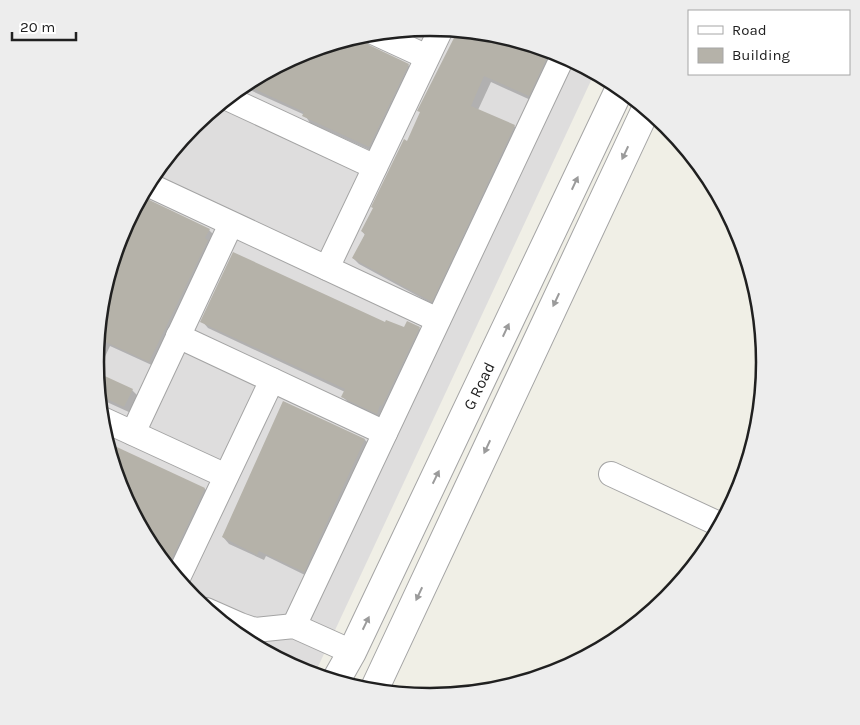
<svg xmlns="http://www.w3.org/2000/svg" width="860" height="725" viewBox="0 0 860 725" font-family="Karla,sans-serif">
<rect width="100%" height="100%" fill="#f0efe6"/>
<polygon fill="#dedddd" points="430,28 496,34 558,53 595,72 316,671 299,670 244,641 193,599 151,548 120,490 101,428 95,362 101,297 121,234 152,176 193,125 244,84 302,53 365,34"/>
<g fill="#0003">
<polygon points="496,34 558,53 535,102 491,82 478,110 514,126 521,133 438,307 359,264 353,258 365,235 362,231 407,143"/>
<polygon points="361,35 371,48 408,65 415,71 376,153 310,123 305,115 241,86 302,53"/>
<polygon points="140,197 209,230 215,236 156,367 110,346 97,374 132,390 139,397 131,413 98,398 95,362 101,297 121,234"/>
<polygon points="202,321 386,324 405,329 419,328 426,334 383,419 349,403 343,397 345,392 208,328"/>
<polygon points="284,402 365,440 371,446 311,578 266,556 264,560 229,544 223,537"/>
<polygon points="106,443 205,489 211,496 179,563 151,548 120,490"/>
</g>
<g fill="#b5b2a9">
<polygon points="458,30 496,34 550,51 529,96 484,76 471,106 515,125 432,302 352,258 365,234 361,231 373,208 371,207 404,139 407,141 420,112 417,111"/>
<polygon points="361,35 369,45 409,64 369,147 302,116 304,112 244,84 302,53"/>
<polygon points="141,196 210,229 205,238 208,240 149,362 97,338 102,297 121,234"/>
<polygon points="233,252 385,322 386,320 404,327 407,321 420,327 382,406 380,405 377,414 341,397 345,389 200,322"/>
<polygon points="96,372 133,389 124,407 98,395"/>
<polygon points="283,401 365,439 304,572 259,551 257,555 222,537"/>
<polygon points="106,442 205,488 172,558 151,548 120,490"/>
</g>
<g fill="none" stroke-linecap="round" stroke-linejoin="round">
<defs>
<g id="minor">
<polyline points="375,33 427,57"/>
<polyline points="227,98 375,167"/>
<polyline points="147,184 438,320"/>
<polyline points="327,268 441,29"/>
<polyline points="178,336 385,433"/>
<polyline points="100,418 226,476"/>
<polyline points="133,433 231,224"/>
<polyline points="611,474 721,525"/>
<polyline points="177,580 272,380"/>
<polyline points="206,610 240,625 255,630 294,626 352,652"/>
<polyline points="294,626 563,56"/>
</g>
<g id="tertiary">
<polyline points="335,682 352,652 620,88"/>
<polyline points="373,692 646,109"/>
</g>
</defs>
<use href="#minor" stroke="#a4a4a4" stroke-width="26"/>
<use href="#tertiary" stroke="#a4a4a4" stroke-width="30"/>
<use href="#minor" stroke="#fff" stroke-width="24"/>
<use href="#tertiary" stroke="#fff" stroke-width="28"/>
</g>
<defs><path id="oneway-solid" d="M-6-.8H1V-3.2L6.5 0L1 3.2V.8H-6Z" transform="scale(1.25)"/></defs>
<g fill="#9b9b9b">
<use href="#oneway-solid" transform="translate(625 153) rotate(115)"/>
<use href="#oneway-solid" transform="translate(575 183) rotate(-65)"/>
<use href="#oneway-solid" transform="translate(556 300) rotate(115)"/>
<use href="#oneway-solid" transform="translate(506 330) rotate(-65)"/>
<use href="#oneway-solid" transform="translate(487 447) rotate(115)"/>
<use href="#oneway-solid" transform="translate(436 477) rotate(-64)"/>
<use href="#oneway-solid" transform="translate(419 594) rotate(115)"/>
<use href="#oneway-solid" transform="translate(366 623) rotate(-64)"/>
</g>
<g text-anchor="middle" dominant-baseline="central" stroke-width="4" stroke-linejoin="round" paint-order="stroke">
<g font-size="16" fill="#202020" stroke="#fff">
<text transform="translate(479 386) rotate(-64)">G Road</text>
</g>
</g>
<path d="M0 0H860V725H0ZM104 362a326 326 0 1 1 652 0a326 326 0 1 1-652 0Z" fill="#ededed" fill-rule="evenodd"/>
<path fill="none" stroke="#202020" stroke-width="2.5" d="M104 362a326 326 0 1 1 652 0a326 326 0 1 1-652 0Z"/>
<rect x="688" y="10" width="162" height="65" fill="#ffffff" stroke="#a6a6a6"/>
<rect x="698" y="26" width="25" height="8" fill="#ffffff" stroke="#a6a6a6"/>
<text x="732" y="35" font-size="15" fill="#202020">Road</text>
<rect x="698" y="48" width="25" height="15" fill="#b5b2a9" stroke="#a6a6a6"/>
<text x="732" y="60" font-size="15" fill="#202020">Building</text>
<path d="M12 32v8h64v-8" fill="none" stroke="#202020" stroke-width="2.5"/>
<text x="20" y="32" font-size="15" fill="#202020" stroke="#ffffff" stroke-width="4" paint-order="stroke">20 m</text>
</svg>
